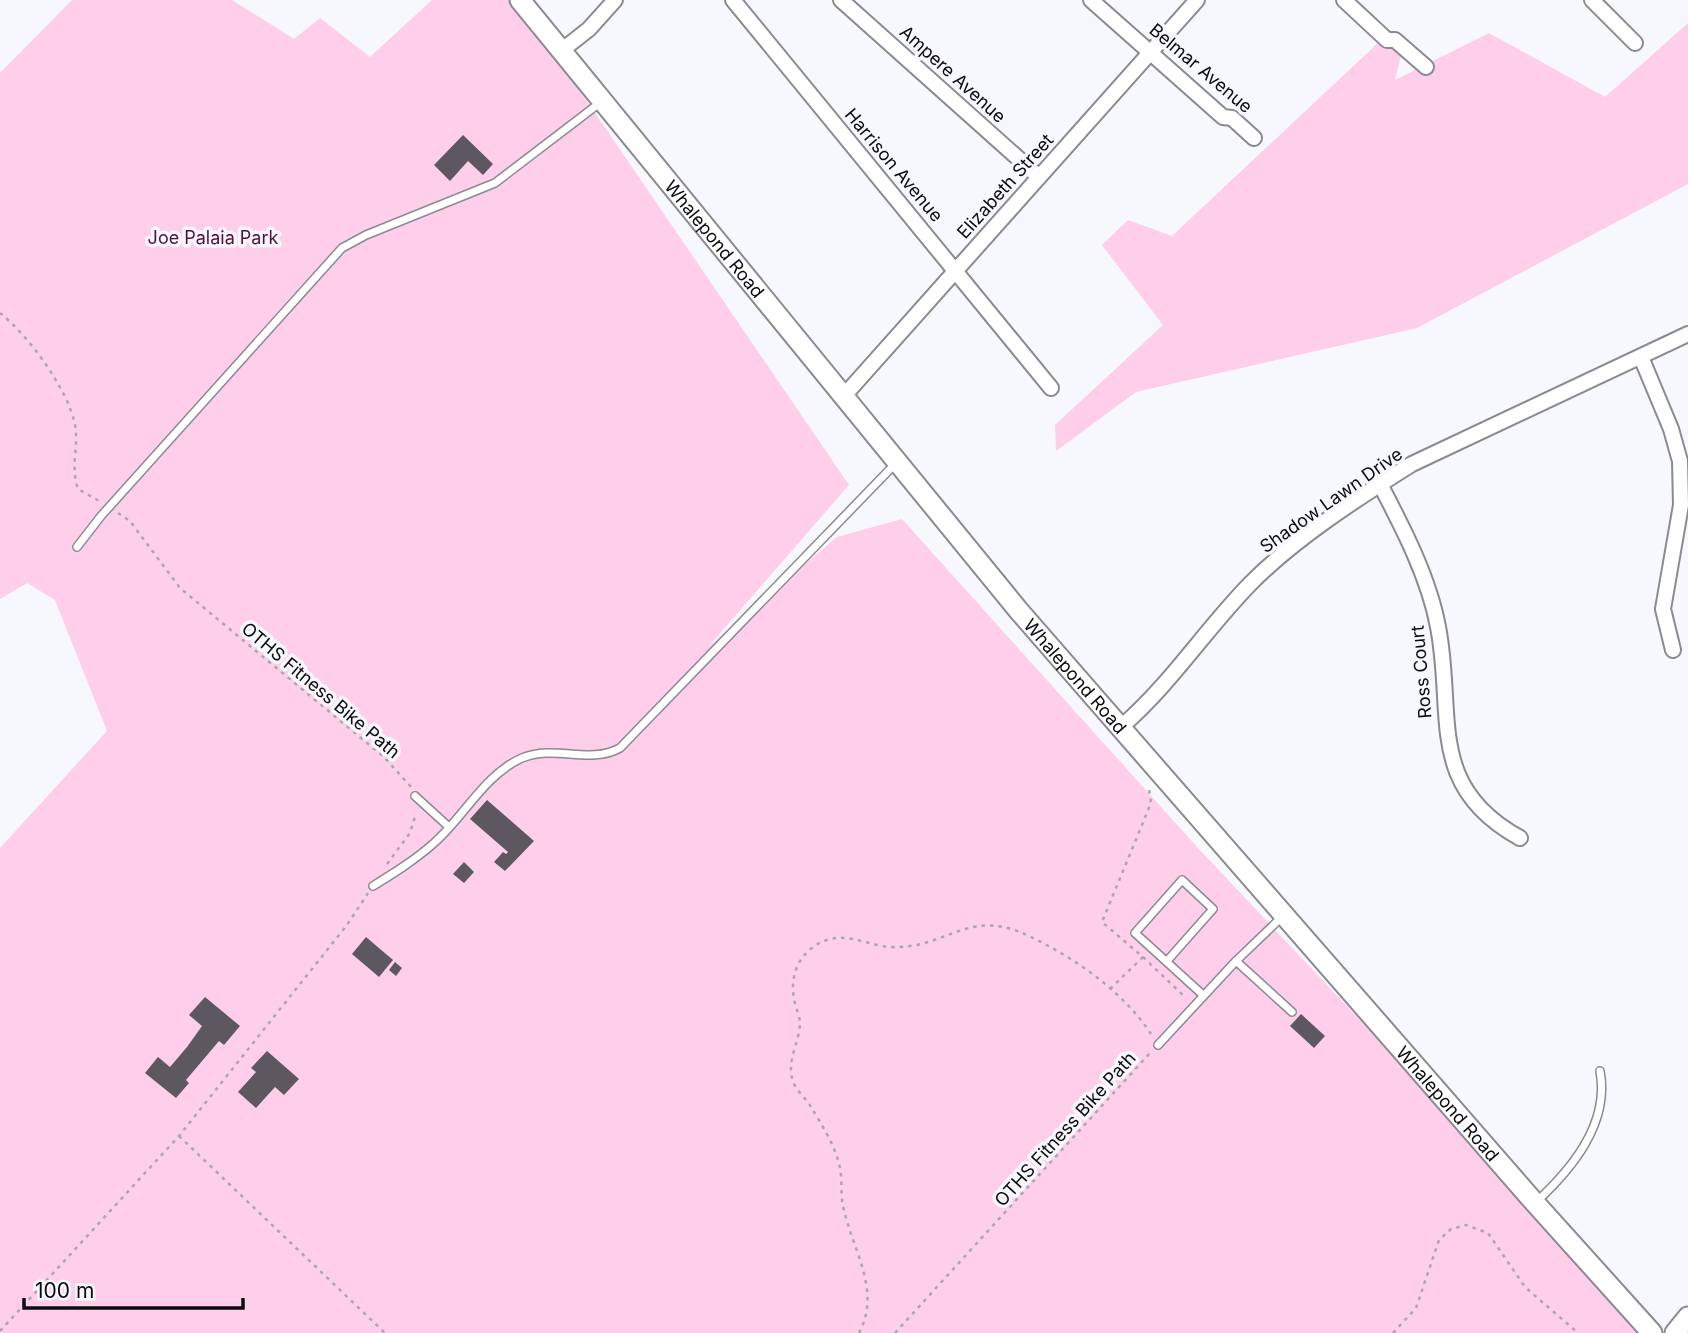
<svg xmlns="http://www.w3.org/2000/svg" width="1688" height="1333" viewBox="0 0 1688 1333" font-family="Inter,sans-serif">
<rect width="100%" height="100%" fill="#f7f7fe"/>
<g fill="#feceea">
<polygon points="72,0 232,0 294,39 320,18 370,57 432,0 518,0 849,485 709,646 837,537 902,519 1197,847 1655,1333 0,1333 0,848 107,731 55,600 27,583 0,599 0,73"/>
<polygon points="1688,23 1688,184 1417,328 1136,392 1056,451 1055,425 1163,325 1102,245 1128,220 1172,236 1379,42 1404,43 1395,80 1489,33 1605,97"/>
</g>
<g fill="#5d585f">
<polygon points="463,135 493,164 483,175 468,161 450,181 434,165"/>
<polygon points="487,800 534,841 505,871 494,862 503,852 506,854 508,852 470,819"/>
<polygon points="464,862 474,872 464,883 453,874"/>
<polygon points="366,937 393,960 379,977 352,954"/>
<polygon points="395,962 402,968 396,976 389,970"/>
<polygon points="205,997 240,1026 224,1045 219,1041 186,1080 189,1083 176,1098 145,1073 158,1057 170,1067 187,1047 202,1026 189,1015"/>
<polygon points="1301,1014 1325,1036 1314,1048 1290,1026"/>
<polygon points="267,1051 299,1079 284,1095 275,1087 256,1108 238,1092 256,1072 251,1068"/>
</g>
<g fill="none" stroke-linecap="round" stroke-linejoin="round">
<defs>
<g id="service">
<polyline points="77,547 101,516 342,248 366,235 495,183 601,102"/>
<polyline points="415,796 449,827"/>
<path d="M 373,886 C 394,873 415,860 434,843 C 463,818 485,774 522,758 C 555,744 589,765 620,748 L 896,463"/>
<polyline points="1167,961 1213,909 1182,880 1135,933 1203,995"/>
<polyline points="1236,961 1292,1012"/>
<polyline points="1158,1045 1236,961 1284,915"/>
<path d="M 1535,1203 C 1571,1170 1610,1124 1600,1071"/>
</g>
<g id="minor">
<polyline points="733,0 1051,388"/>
<polyline points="841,0 1039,177"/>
<polyline points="1091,0 1223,117 1232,118 1254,138"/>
<polyline points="1344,0 1387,40 1395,40 1426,67"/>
<polyline points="1592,0 1635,43"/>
<polyline points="561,51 589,29 615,0"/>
<polyline points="1641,357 1671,429 1680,461 1681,505 1663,609 1673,650"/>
<polyline points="843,397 1197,0"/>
<path d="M 1380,484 C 1403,528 1429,578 1438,627 C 1455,714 1425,786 1520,838"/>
<path d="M 1121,727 C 1170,685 1205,630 1250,584 C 1294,539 1358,498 1412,464 L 1688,334"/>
</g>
<g id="tertiary">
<path id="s1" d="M 520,0 L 1019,611 L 1535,1203 L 1652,1333"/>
<polyline points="1675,1333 1688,1317"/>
</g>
</defs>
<use href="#service" stroke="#8a8a92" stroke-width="10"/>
<use href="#minor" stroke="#8a8a92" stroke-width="18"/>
<use href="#tertiary" stroke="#8a8a92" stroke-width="23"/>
<g stroke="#a8a8ae" stroke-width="2.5" stroke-dasharray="3.5 5" stroke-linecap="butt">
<path d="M 0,313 C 28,335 68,389 75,425 C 79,447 70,465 78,489 L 101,502"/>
<polyline points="118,513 130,521 180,588 384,757 411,787"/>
<polyline points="387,864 410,833 416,813"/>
<polyline points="1143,957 1186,998"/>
<polyline points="1110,989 1143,957 1102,922 1151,803 1149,789"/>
<polyline points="179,1136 385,1333"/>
<polyline points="0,1331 179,1136 347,925 368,893"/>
<path d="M 859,1333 C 882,1290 852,1250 843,1206 C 840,1193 843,1177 839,1164 C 835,1146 821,1123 811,1107 C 806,1098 796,1091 793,1081 C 786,1062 799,1043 800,1024 C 800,1016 795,1007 794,998 C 789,973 802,948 827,940 C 848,933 868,945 889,947 C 949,950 967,905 1031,937 C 1078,960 1125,993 1153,1037"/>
<polyline points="895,1333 1150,1053"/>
<polyline points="1393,1333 1416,1308 1439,1240 1451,1229 1466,1225 1488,1233 1525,1287 1578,1333"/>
</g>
<use href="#service" stroke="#fff" stroke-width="7"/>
<use href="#minor" stroke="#fff" stroke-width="14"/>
<use href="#tertiary" stroke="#fff" stroke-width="19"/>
</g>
<g text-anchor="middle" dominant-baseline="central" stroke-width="7" stroke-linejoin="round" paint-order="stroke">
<g font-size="18" fill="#0c0c0f" stroke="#f7f7fe">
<text transform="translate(1201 68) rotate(40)">Belmar Avenue</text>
<text transform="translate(953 74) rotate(42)">Ampere Avenue</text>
<text transform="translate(894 165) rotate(50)">Harrison Avenue</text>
<text transform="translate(1005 186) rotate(-48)">Elizabeth Street</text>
<text stroke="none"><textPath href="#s1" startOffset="308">Whalepond Road</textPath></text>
<text transform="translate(1331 500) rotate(-35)">Shadow Lawn Drive</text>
<text transform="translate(1421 672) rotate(-95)">Ross Court</text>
<text stroke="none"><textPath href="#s1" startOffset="875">Whalepond Road</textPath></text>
<text transform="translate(321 690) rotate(40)">OTHS Fitness Bike Path</text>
<text stroke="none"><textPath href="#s1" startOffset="1442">Whalepond Road</textPath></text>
<text transform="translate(1065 1129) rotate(-48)">OTHS Fitness Bike Path</text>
</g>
<g font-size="18" fill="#550c40" stroke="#f7f7fe">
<text x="213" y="237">Joe Palaia Park</text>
</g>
</g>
<path d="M24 1298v10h219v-10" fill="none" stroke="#0c0c0f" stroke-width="3.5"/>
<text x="35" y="1298" font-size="21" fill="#0c0c0f" stroke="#f7f7fe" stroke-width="5" paint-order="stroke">100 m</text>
</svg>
